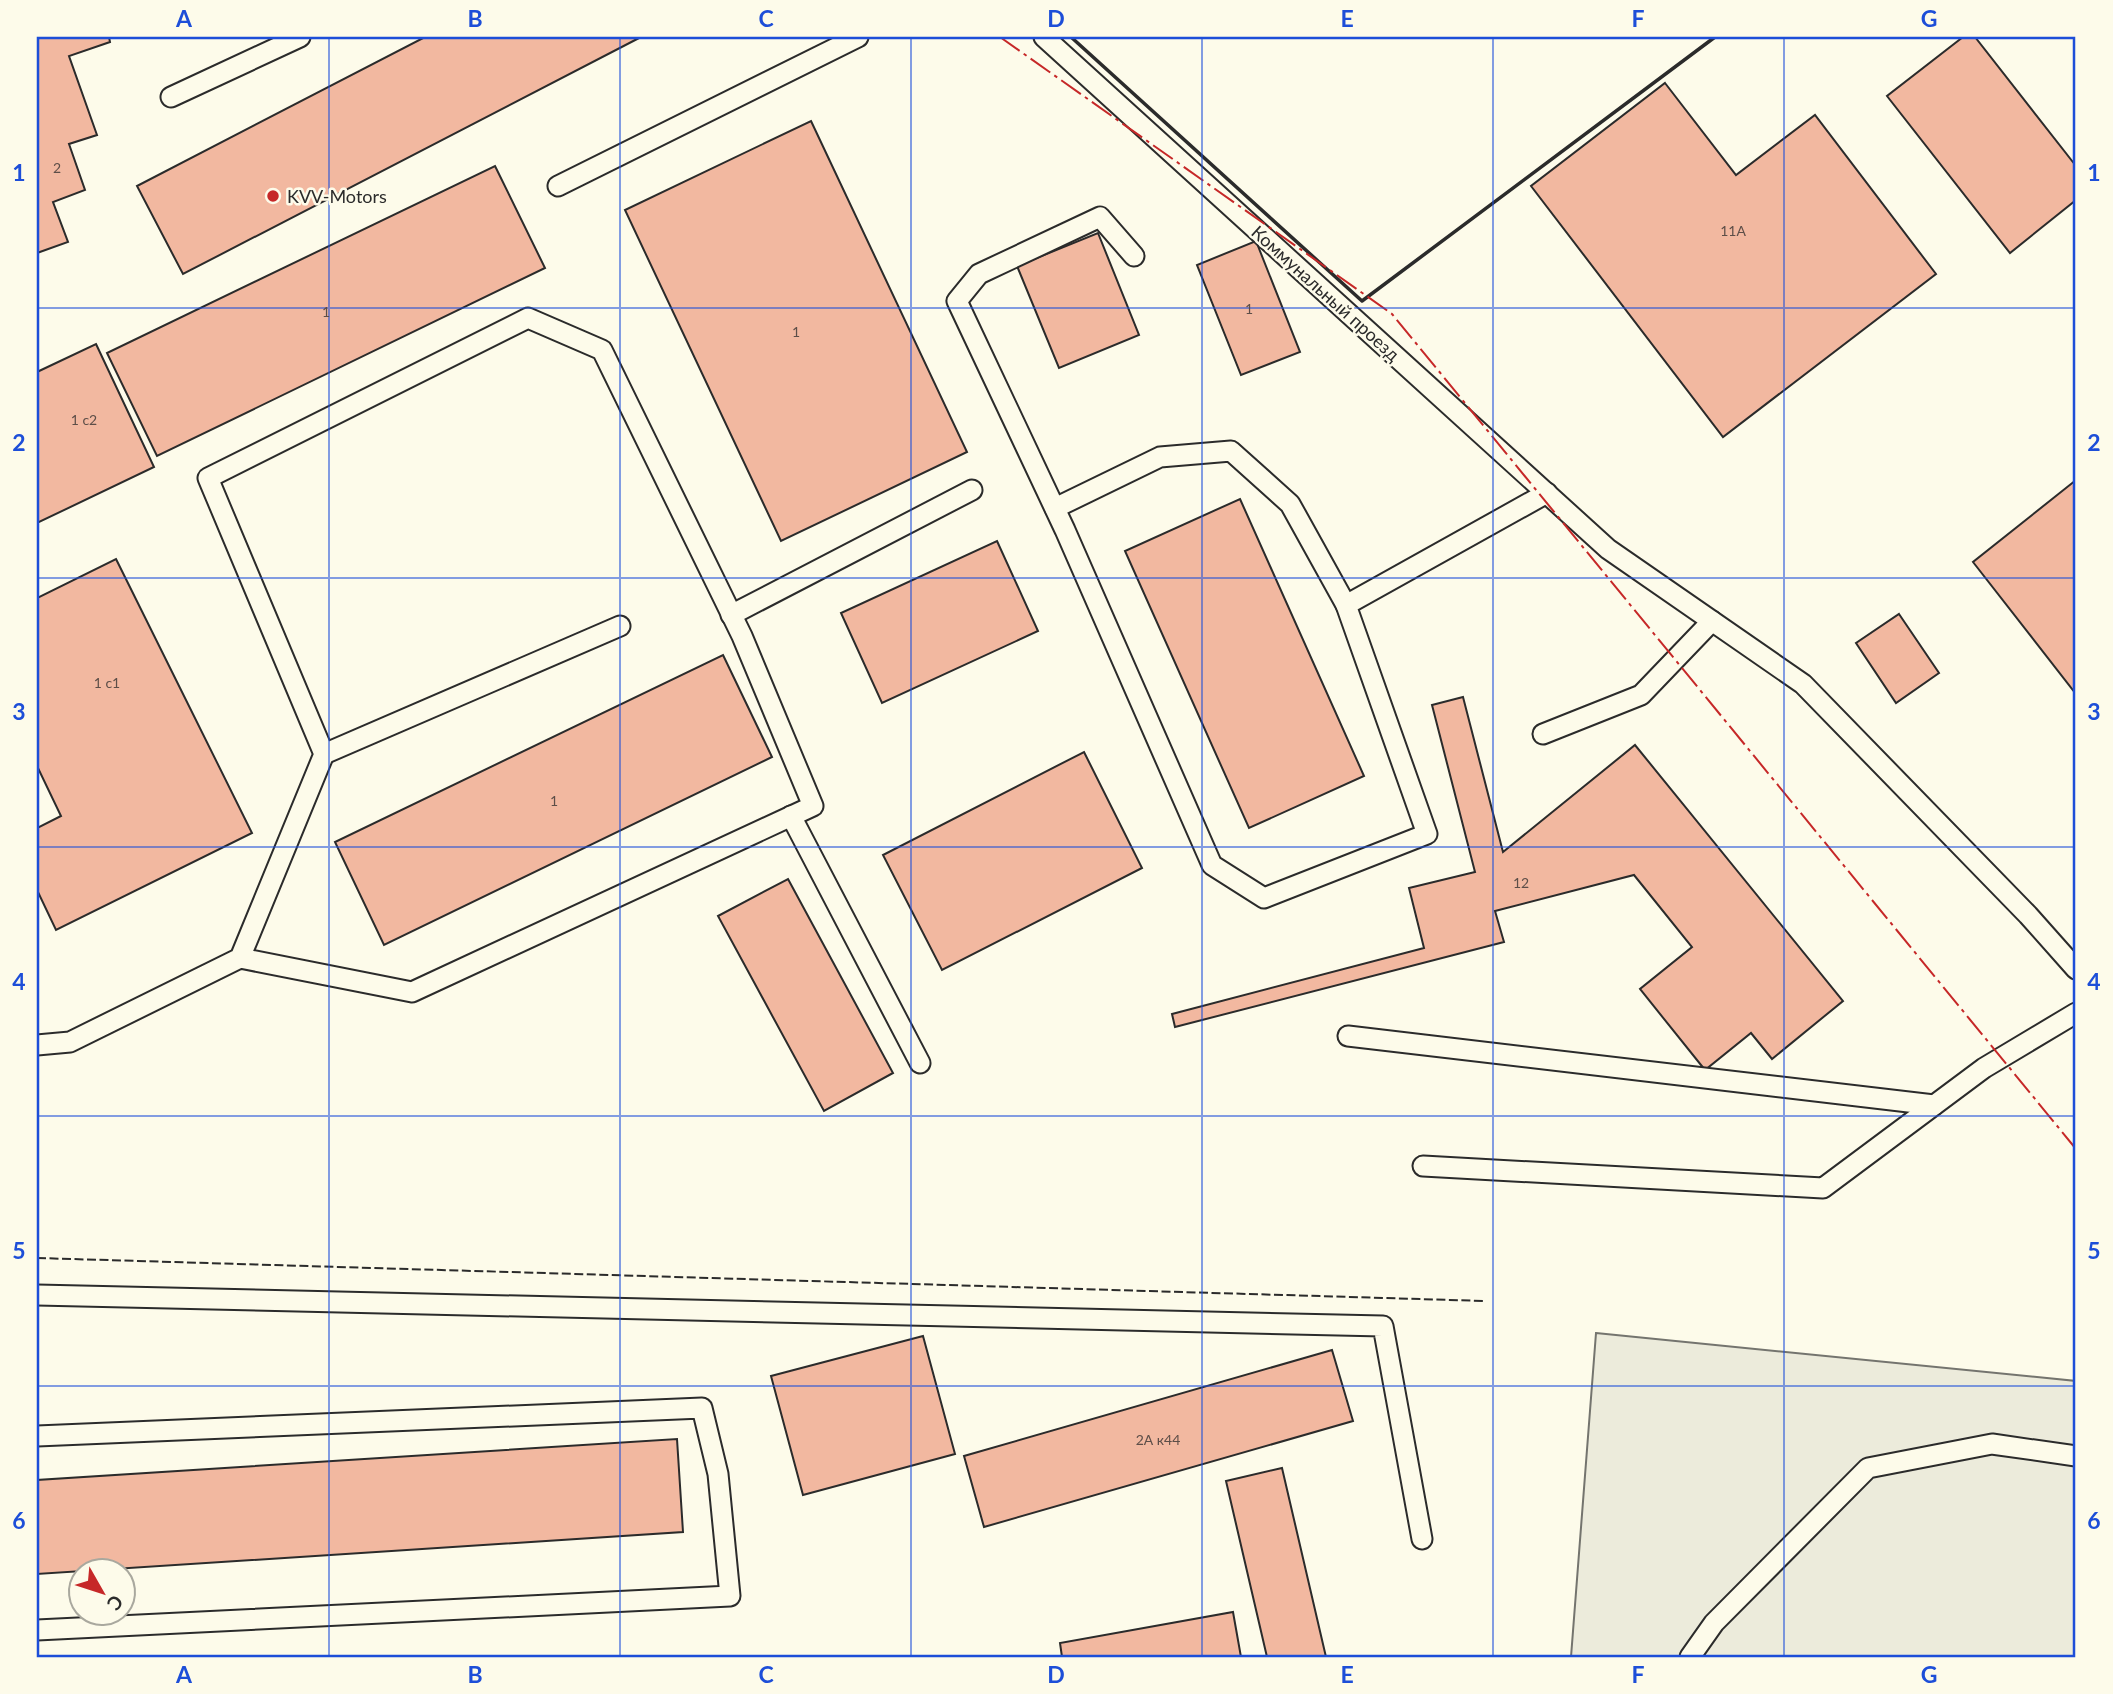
<svg xmlns="http://www.w3.org/2000/svg" width="2113" height="1694" viewBox="0 0 2113 1694" font-family="Lato,sans-serif">
<rect width="100%" height="100%" fill="#fdfbea"/>
<polygon fill="#ecebdb" stroke="#74746e" stroke-width="2" points="1596,1333 2076,1381 2076,1657 1571,1657"/>
<g fill="#f2b8a0" stroke="#2b2b2b" stroke-width="2">
<polygon points="37,37 109,37 110,42 69,56 97,135 69,144 85,190 53,202 68,242 37,253"/>
<polygon points="425,37 641,37 183,274 137,186"/>
<polygon points="1963,37 1975,37 2076,166 2076,200 2010,253 1887,96"/>
<polygon points="1665,83 1736,175 1815,115 1936,274 1723,437 1531,186"/>
<polygon points="811,121 967,452 781,541 625,210"/>
<polygon points="495,166 545,268 157,456 107,353"/>
<polygon points="1098,233 1139,335 1059,368 1017,266"/>
<polygon points="1256,241 1300,352 1241,375 1197,265"/>
<polygon points="96,344 154,467 37,523 37,372"/>
<polygon points="2076,480 2076,694 1973,562"/>
<polygon points="1240,499 1364,776 1249,828 1125,551"/>
<polygon points="997,541 1038,631 882,703 841,613"/>
<polygon points="116,559 252,833 56,930 37,890 37,828 61,816 37,766 37,598"/>
<polygon points="1899,614 1939,673 1896,703 1856,643"/>
<polygon points="723,655 772,757 384,945 335,842"/>
<polygon points="1463,697 1503,852 1635,745 1843,1001 1772,1059 1751,1033 1705,1070 1640,989 1692,947 1634,875 1495,911 1504,942 1175,1027 1172,1014 1424,948 1409,888 1475,872 1432,705"/>
<polygon points="1084,752 1142,868 942,970 883,855"/>
<polygon points="788,879 893,1073 824,1111 718,916"/>
<polygon points="923,1336 955,1454 803,1495 771,1376"/>
<polygon points="1332,1350 1353,1421 984,1527 964,1456"/>
<polygon points="677,1439 683,1532 37,1574 37,1480"/>
<polygon points="1282,1468 1326,1657 1267,1657 1226,1481"/>
<polygon points="1233,1612 1241,1657 1062,1657 1060,1643"/>
</g>
<g fill="none" stroke-linecap="round" stroke-linejoin="round">
<defs>
<g id="service">
<polyline points="1044,37 1608,549 1803,684 2028,915 2076,969"/>
<polyline points="171,97 300,37"/>
<polyline points="558,186 858,37"/>
<polyline points="1134,256 1100,217 979,274 957,301 1065,530 1212,865 1264,898 1427,834 1346,605 1547,493"/>
<polyline points="1055,508 1160,457 1231,451 1290,504 1346,605"/>
<polyline points="731,615 972,490"/>
<polyline points="1543,734 1641,695 1712,621"/>
<polyline points="324,754 620,626"/>
<polyline points="791,816 920,1063"/>
<polyline points="1348,1036 1934,1105"/>
<polyline points="37,1045 70,1042 240,958 324,754 208,478 528,318 602,350 742,636 813,806 412,992 240,958"/>
<polyline points="1423,1166 1823,1188 1984,1068 2076,1013"/>
<polyline points="37,1295 1383,1326 1422,1539"/>
<polyline points="37,1436 702,1408 718,1474 730,1596 37,1630"/>
<polyline points="1690,1657 1714,1623 1868,1468 1992,1444 2076,1456"/>
</g>
</defs>
<use href="#service" stroke="#2b2b2b" stroke-width="23"/>
<use href="#service" stroke="#fdfbea" stroke-width="19"/>
<polyline stroke="#2b2b2b" stroke-width="2" stroke-dasharray="9 3.5" stroke-linecap="butt" points="37,1258 1485,1301"/>
<polyline stroke="#2b2b2b" stroke-width="3.5" points="1071,37 1362,301 1715,37"/>
<polyline stroke="#c62828" stroke-width="2" stroke-dasharray="24 5 3.5 5" stroke-linecap="butt" points="1000,37 1392,314 2076,1149"/>
</g>
<path fill="none" stroke="#1d4ed8" stroke-width="2" stroke-opacity="0.55" d="M 329,37 L 329,1657M 620,37 L 620,1657M 911,37 L 911,1657M 1202,37 L 1202,1657M 1493,37 L 1493,1657M 1784,37 L 1784,1657M 37,308 L 2076,308M 37,578 L 2076,578M 37,847 L 2076,847M 37,1116 L 2076,1116M 37,1386 L 2076,1386"/>
<circle fill="#c62828" stroke="#fdfbea" stroke-width="2.5" cx="273" cy="196" r="7"/>
<g text-anchor="middle" dominant-baseline="central" stroke-width="5" stroke-linejoin="round" paint-order="stroke">
<g font-size="14" fill="#5d4e48">
<text x="57" y="167">2</text>
<text x="1733" y="230">11А</text>
<text x="1249" y="308">1</text>
<text x="326" y="311">1</text>
<text x="796" y="331">1</text>
<text x="84" y="419">1 с2</text>
<text x="107" y="682">1 с1</text>
<text x="554" y="800">1</text>
<text x="1521" y="882">12</text>
<text x="1158" y="1439">2А к44</text>
</g>
<g font-size="18" fill="#2b2b2b" stroke="#fdfbea" text-anchor="start">
<text x="287" y="196">KVV-Motors</text>
</g>
<g font-size="18" fill="#2b2b2b" stroke="#fdfbea">
<text transform="translate(1326 293) rotate(42)">Коммунальный проезд</text>
</g>
</g>
<rect width="2113" height="1694" fill="none" stroke="#fdfbea" stroke-width="77"/>
<g transform="translate(102 1592) rotate(129)"><circle r="33" fill="#fdfbea" stroke="#a9a89e" stroke-width="2"/>
<path d="M0-5L12 26L0 18L-12 26Z" fill="#c62828"/>
<text y="-10" font-size="19" font-weight="bold" text-anchor="middle" fill="#2b2b2b">С</text>
</g>
<rect x="38" y="38" width="2036" height="1618" fill="none" stroke="#1d4ed8" stroke-width="2.5"/>
<g font-size="23" text-anchor="middle" font-weight="bold" fill="#1d4ed8">
<text x="184" y="27">A</text>
<text x="475" y="27">B</text>
<text x="766" y="27">C</text>
<text x="1056" y="27">D</text>
<text x="1347" y="27">E</text>
<text x="1638" y="27">F</text>
<text x="1929" y="27">G</text>
<text x="19" y="181">1</text>
<text x="2094" y="181">1</text>
<text x="19" y="451">2</text>
<text x="2094" y="451">2</text>
<text x="19" y="720">3</text>
<text x="2094" y="720">3</text>
<text x="19" y="990">4</text>
<text x="2094" y="990">4</text>
<text x="19" y="1259">5</text>
<text x="2094" y="1259">5</text>
<text x="19" y="1529">6</text>
<text x="2094" y="1529">6</text>
<text x="184" y="1683">A</text>
<text x="475" y="1683">B</text>
<text x="766" y="1683">C</text>
<text x="1056" y="1683">D</text>
<text x="1347" y="1683">E</text>
<text x="1638" y="1683">F</text>
<text x="1929" y="1683">G</text>
</g>
</svg>
